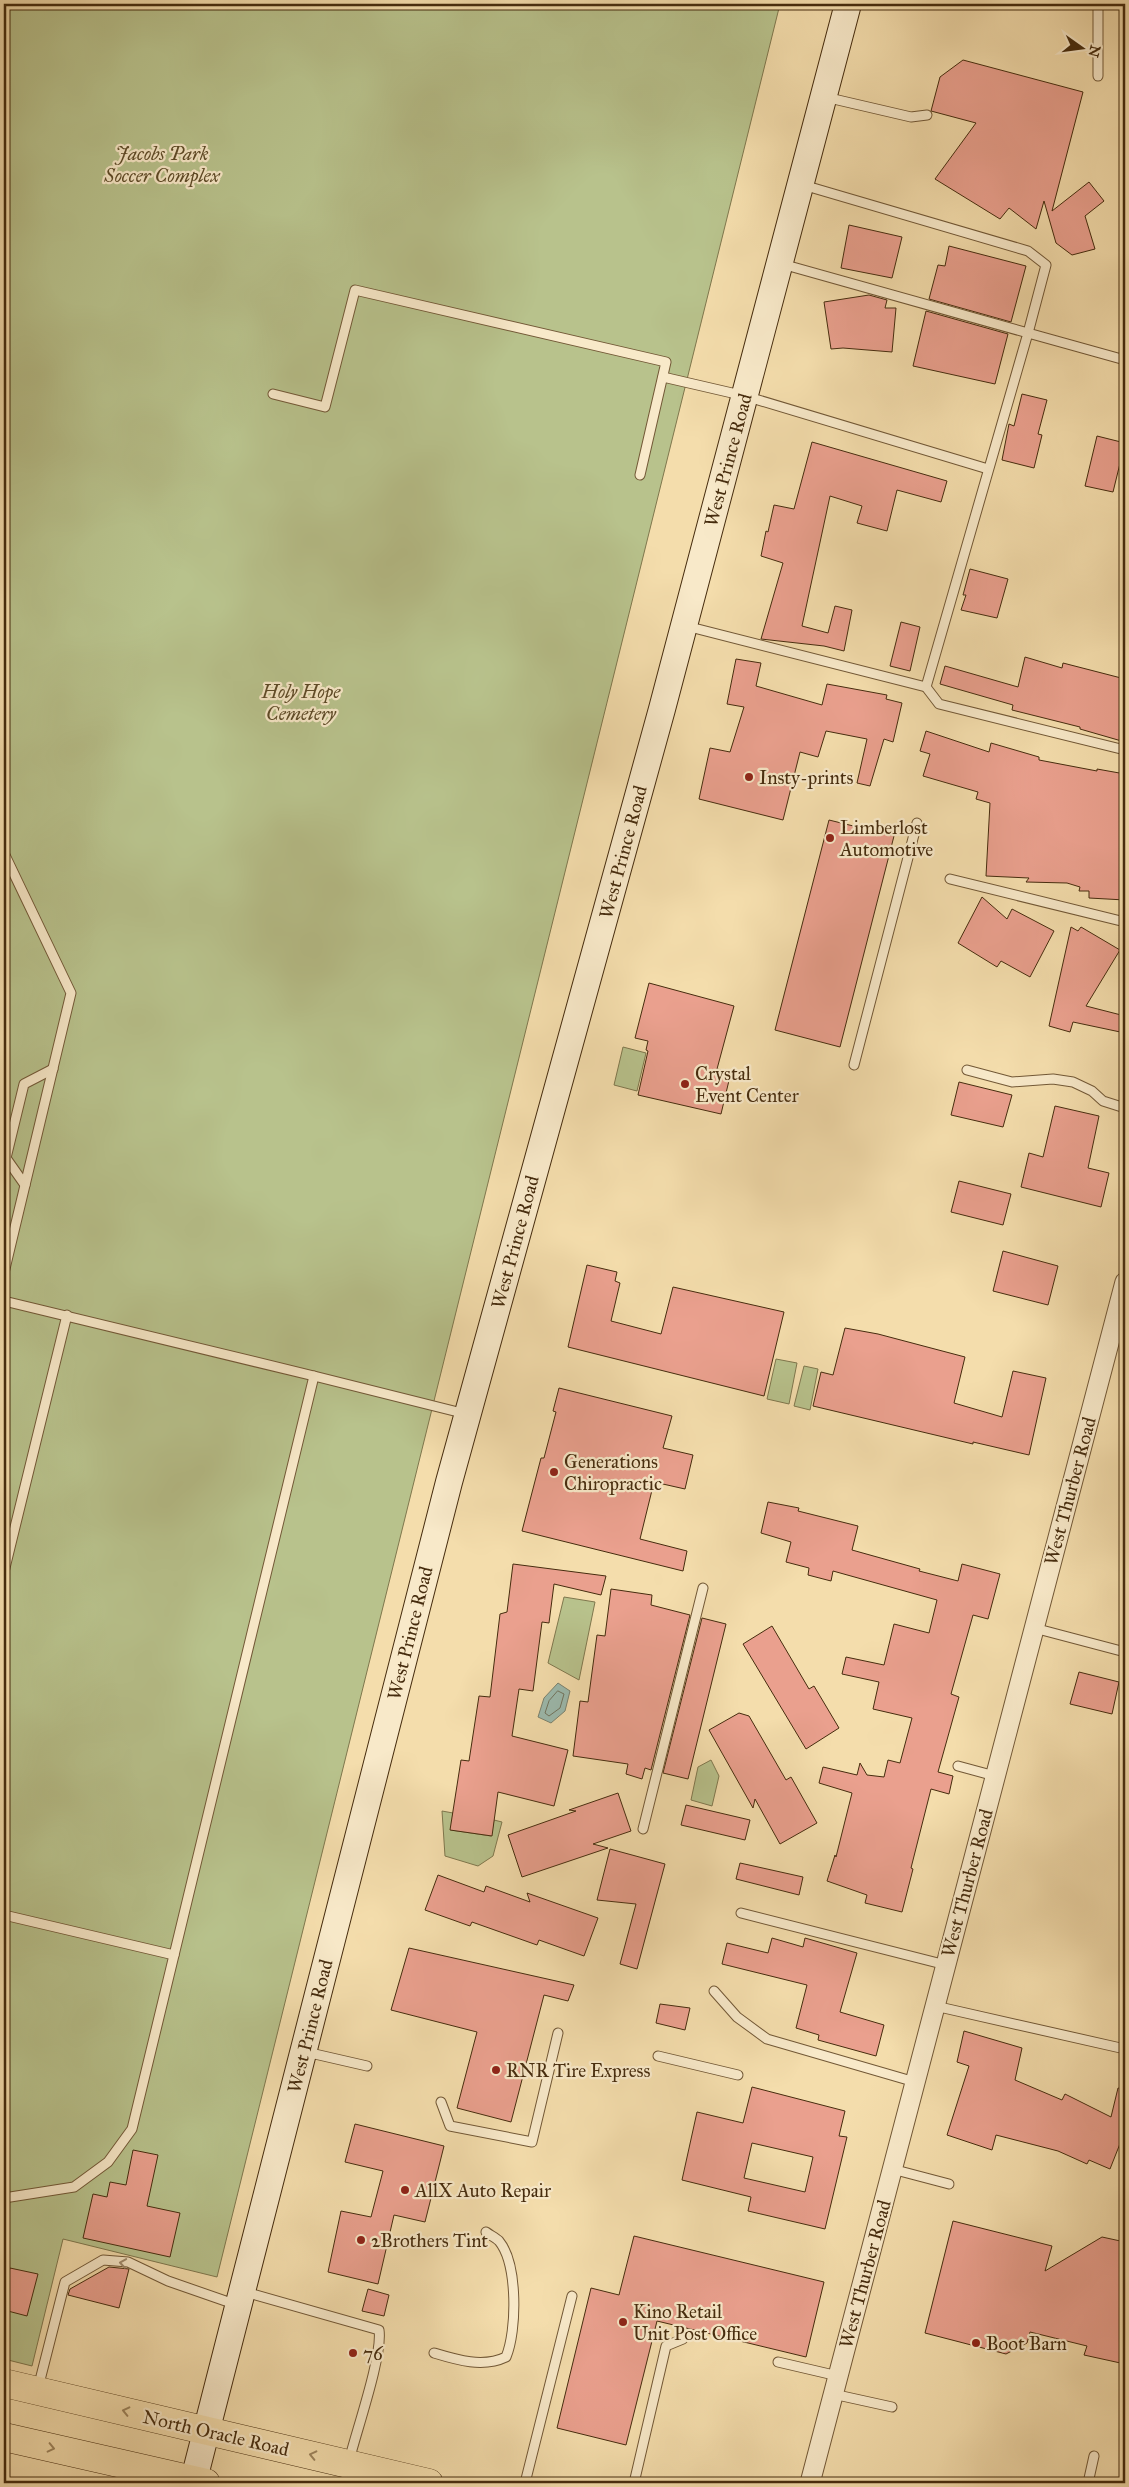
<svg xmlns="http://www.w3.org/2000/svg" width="1129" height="2487" viewBox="0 0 1129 2487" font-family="'IM FELL Great Primer',serif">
<rect width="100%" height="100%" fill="#f4ddac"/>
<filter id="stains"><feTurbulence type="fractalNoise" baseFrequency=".004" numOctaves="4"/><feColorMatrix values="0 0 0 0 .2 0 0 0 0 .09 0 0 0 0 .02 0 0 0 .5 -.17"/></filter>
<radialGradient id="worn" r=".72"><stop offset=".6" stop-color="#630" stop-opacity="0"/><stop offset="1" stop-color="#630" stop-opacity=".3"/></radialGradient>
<g fill="#b8c28c" stroke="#7f774d">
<polygon points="4,4 780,4 217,2277 63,2239 32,2366 4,2359"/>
<polygon points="623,1047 646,1053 637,1091 614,1085"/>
<polygon points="776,1359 797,1363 789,1404 767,1399"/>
<polygon points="804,1366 818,1369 810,1410 794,1406"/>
<polygon points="564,1597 595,1602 579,1680 548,1663"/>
<polygon points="711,1760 719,1776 712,1806 691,1800 698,1767"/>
<polygon points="442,1811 453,1813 451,1830 491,1836 494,1820 502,1822 493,1856 478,1866 445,1856"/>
</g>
<polygon fill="#9cbbaf" stroke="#7a826f" points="558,1683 570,1691 565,1711 551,1723 538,1717 544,1698"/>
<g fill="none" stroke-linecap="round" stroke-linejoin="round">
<polygon stroke="#71745e" stroke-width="1" points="558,1691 564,1694 560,1708 549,1716 545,1713 549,1701"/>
</g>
<g fill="#eaa08e" stroke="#462c0e" fill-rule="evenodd">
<polygon points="963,60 1083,92 1052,211 1089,182 1104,201 1085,216 1095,249 1072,255 1056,243 1044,201 1036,229 1009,208 1000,219 935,179 976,123 931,111 940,77"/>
<polygon points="849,225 902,237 892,278 841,268"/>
<polygon points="949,246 1026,266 1011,322 929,299 938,265 945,266"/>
<polygon points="869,295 887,300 885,308 896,308 892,352 843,348 831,349 824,302"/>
<polygon points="926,311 1008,334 995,384 913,366"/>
<polygon points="1022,394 1047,400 1038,434 1042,435 1034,468 1002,460 1009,424 1014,426"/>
<polygon points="1097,436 1125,443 1113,492 1085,486"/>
<polygon points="812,442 947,481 941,502 897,490 887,531 857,523 862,506 830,496 802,626 828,633 835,606 852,610 844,651 824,646 761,639 783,563 761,556 766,531 768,532 774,505 794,509"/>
<polygon points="970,569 1008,579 997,618 961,610 966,595 963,595"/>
<polygon points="901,622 920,627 910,671 890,666"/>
<polygon points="1025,657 1062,668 1063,663 1125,679 1125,742 1080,729 1080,727 1012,710 1013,705 940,684 945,666 1018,687"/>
<polygon points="736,659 761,663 756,686 822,705 827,684 887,695 886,699 902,703 893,742 884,739 870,786 857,783 867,739 826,731 818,757 800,752 783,820 699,799 710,748 730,752 744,707 727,704"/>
<polygon points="926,731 989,752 991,743 1039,757 1039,760 1097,771 1097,769 1125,774 1125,900 1089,898 1089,891 1079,891 1080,887 1067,883 1026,882 1029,878 986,876 990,803 976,799 978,792 923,776 930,754 920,751"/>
<polygon points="829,820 894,836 840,1047 775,1030"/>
<polygon points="982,897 1007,919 1012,909 1054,931 1030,977 1001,961 997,967 958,943"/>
<polygon points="1071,927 1078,931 1081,927 1120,950 1086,1006 1125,1016 1125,1033 1073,1022 1070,1032 1049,1026"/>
<polygon points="649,983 734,1006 717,1069 731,1072 721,1114 638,1095 648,1051 646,1050 648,1041 635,1038"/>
<polygon points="959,1082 1012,1095 1003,1127 951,1115"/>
<polygon points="1055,1106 1099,1116 1088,1168 1109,1173 1101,1207 1021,1187 1029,1153 1043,1157"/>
<polygon points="959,1181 1011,1194 1003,1225 951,1212"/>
<polygon points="1003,1251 1058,1266 1048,1305 993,1291"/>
<polygon points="587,1265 617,1272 615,1281 620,1283 611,1321 661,1334 673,1287 784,1312 764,1396 568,1347"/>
<polygon points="845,1328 878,1334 965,1357 954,1403 1002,1417 1013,1371 1046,1378 1029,1455 973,1442 973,1444 813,1406 821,1372 833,1375"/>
<polygon points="559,1388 672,1416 663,1448 693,1455 685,1489 654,1482 640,1539 687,1551 683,1571 522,1531 541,1458 544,1458 556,1412 553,1411"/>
<polygon points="768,1502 799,1508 798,1511 858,1526 852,1550 920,1569 919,1571 958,1581 962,1564 1000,1574 988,1619 973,1615 951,1694 959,1697 938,1772 953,1776 949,1794 931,1789 911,1868 913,1869 902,1912 865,1903 867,1895 827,1881 835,1855 836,1857 852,1793 819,1783 823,1767 857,1775 860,1763 867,1775 884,1777 888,1760 900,1763 912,1718 873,1709 879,1682 842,1674 846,1657 884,1665 894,1624 929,1633 937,1600 833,1571 831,1581 808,1575 809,1568 786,1562 791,1542 761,1533"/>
<polygon points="513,1564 606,1576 601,1595 554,1584 549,1623 542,1622 533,1691 519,1689 512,1736 568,1750 554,1806 498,1792 492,1836 450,1830 461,1760 469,1761 479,1696 490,1697 500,1614 507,1612"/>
<polygon points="611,1589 652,1595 651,1605 690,1615 651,1770 645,1768 642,1779 626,1774 628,1764 573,1756 580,1701 588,1702 597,1635 605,1636"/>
<polygon points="702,1618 726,1624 688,1779 663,1773"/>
<polygon points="772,1626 809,1689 814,1686 839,1728 806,1749 743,1644"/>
<polygon points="1079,1672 1119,1682 1112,1714 1070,1704"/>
<polygon points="739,1713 749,1716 786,1780 791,1777 817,1823 780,1844 755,1799 753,1808 709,1730"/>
<polygon points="618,1793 631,1831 593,1844 608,1848 522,1877 508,1835 576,1811 569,1810"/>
<polygon points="686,1805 750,1820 745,1840 681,1825"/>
<polygon points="610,1849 665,1864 637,1969 620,1964 636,1904 597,1900"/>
<polygon points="740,1863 803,1877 799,1895 736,1879"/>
<polygon points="438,1875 484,1892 486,1886 530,1902 527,1893 598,1918 584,1956 539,1940 537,1945 472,1922 470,1926 425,1910"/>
<polygon points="772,1938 803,1947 805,1938 857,1953 840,2012 884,2025 876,2056 818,2040 819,2035 796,2028 807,1985 722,1964 727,1943 768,1953"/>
<polygon points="409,1948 574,1985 568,2001 544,1995 511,2122 457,2108 477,2032 391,2010"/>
<polygon points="660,2004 690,2008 685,2030 656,2023"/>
<polygon points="964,2031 1022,2048 1015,2080 1062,2100 1065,2094 1111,2117 1118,2088 1125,2089 1125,2131 1110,2169 1089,2160 1087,2164 1058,2151 996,2135 992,2150 947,2135 969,2066 957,2062"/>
<path d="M 752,2087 L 845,2111 L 839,2136 L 847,2137 L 825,2229 L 748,2211 L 751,2197 L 682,2180 L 697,2112 L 743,2123 ZM 752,2143 L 813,2157 L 805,2192 L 744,2178 Z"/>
<polygon points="355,2124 444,2146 425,2222 394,2215 378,2284 328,2272 341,2211 371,2217 383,2171 345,2162"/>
<polygon points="133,2150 158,2155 147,2206 180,2213 170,2257 83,2238 93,2194 107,2197 110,2182 126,2185"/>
<polygon points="953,2221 1052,2246 1045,2271 1102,2237 1125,2242 1125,2364 1084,2355 1087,2346 1030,2332 1027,2343 1006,2354 925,2333"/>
<polygon points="634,2236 824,2282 806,2357 657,2321 626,2445 557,2428 591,2288 619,2295"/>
<polygon points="109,2267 129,2269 119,2308 68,2295 70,2289"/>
<polygon points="10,2268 38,2274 27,2316 4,2310 4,2294"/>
<polygon points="368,2289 389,2295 384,2316 362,2311"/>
</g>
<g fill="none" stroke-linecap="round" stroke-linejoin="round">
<defs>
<g id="service">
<polyline points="1098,76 1098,4"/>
<polyline points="825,97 911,117 927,115"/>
<polyline points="803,185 1028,251 1046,265 1028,333 1125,360"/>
<polyline points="782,264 1028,333 926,687 939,704 1125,750"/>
<polyline points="663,377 745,396 988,469"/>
<polyline points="273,394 325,407 355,290 666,362 640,475"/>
<polyline points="686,626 926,687"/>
<polyline points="4,853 71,993 4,1273"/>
<polyline points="950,879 1125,922"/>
<polyline points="854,1065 917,823"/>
<polyline points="967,1070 1012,1082 1053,1079 1073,1082 1092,1091 1103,1101 1125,1108"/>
<polyline points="25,1185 6,1158 24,1084 53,1069"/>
<polyline points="4,1301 314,1376 132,2129 108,2162 74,2187 4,2198"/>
<polyline points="314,1376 466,1414"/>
<polyline points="4,1572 67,1315"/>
<polyline points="1034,1628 1125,1652"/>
<polyline points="958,1766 995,1776"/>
<polyline points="643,1829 703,1588"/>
<polyline points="741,1913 946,1965"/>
<polyline points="4,1915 174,1955"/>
<polyline points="714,1991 737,2017 767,2039 915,2082"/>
<polyline points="935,2006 1125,2049"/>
<polyline points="306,2052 367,2066"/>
<polyline points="658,2056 738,2075"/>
<polyline points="441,2102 450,2126 532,2142 558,2033"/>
<polyline points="892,2169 949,2184"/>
<path d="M 245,2292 L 379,2330 C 383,2355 356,2432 349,2461"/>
<path d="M 434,2353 C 457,2360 483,2368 506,2357 C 517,2331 518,2264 499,2241 C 496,2238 490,2235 486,2232"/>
<polyline points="778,2362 838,2376"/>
<polyline points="38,2388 65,2282 103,2260 128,2262 168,2281 237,2305"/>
<polyline points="833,2394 892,2407"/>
<polyline points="525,2483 572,2296"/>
<polyline points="634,2483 666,2346 683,2339"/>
<polyline points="1088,2483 1094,2456"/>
</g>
<polyline id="minor" points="810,2483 1125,1282"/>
<polyline id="secondary" points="193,2483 449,1482 662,709 848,4"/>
<g id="trunk">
<polyline points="4,2383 429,2483"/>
<polyline points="4,2437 206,2483"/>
</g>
</defs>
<use href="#service" stroke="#725836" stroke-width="11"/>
<use href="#minor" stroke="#725836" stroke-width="21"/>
<use href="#secondary" stroke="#462c0e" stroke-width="28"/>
<use href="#trunk" stroke="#462c0e" stroke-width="29"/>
<use href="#service" stroke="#f8e9c9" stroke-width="9"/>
<use href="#minor" stroke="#f8e9c9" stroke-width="19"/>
<use href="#secondary" stroke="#f8e9c9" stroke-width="26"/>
<use href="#trunk" stroke="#f4ddac" stroke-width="28"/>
</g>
<defs><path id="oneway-chevron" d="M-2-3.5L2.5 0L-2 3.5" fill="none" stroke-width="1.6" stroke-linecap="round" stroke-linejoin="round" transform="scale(1.25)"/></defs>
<use stroke="#9f8a6c" href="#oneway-chevron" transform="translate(123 2263) rotate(-171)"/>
<g stroke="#9d845d">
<use href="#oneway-chevron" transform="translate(126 2411) rotate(-167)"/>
<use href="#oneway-chevron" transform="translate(51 2448) rotate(13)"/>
<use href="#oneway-chevron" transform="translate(313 2455) rotate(-167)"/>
</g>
<g fill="#8f2418" stroke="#f8e9c9" stroke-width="2">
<circle cx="749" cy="777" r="5"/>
<circle cx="830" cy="838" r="5"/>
<circle cx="685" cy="1084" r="5"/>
<circle cx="554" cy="1472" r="5"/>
<circle cx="496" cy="2070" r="5"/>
<circle cx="405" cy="2190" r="5"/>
<circle cx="361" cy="2240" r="5"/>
<circle cx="623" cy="2322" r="5"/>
<circle cx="976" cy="2343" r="5"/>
<circle cx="353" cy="2353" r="5"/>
</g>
<g text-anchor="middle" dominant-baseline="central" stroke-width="4.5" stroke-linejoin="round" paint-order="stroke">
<g font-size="19" font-style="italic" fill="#5d4a27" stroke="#f8e9c9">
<text x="162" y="153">Jacobs Park<tspan x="162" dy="22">Soccer Complex</tspan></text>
<text x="301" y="691">Holy Hope<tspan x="301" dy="22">Cemetery</tspan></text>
</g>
<g font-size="19" fill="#462c0e" stroke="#f8e9c9">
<text transform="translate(728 460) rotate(-75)">West Prince Road</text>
<text transform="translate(623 852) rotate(-75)">West Prince Road</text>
<text transform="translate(515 1242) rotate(-75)">West Prince Road</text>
<text transform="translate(1070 1491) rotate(-75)">West Thurber Road</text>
<text transform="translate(410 1633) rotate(-76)">West Prince Road</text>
<text transform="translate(967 1883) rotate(-75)">West Thurber Road</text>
<text transform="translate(310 2026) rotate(-76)">West Prince Road</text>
<text transform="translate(865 2274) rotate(-75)">West Thurber Road</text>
<text transform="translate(216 2433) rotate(13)">North Oracle Road</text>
</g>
<g font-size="19" fill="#462c0e" stroke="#f8e9c9" text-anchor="start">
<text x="759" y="777">Insty-prints</text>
<text x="840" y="827">Limberlost<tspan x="840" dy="22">Automotive</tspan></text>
<text x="695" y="1073">Crystal<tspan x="695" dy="22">Event Center</tspan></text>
<text x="564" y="1461">Generations<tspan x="564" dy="22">Chiropractic</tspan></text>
<text x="506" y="2070">RNR Tire Express</text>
<text x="415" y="2190">AllX Auto Repair</text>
<text x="371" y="2240">2Brothers Tint</text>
<text x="633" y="2311">Kino Retail<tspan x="633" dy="22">Unit Post Office</tspan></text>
<text x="986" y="2343">Boot Barn</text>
<text x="363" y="2353">76</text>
</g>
</g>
<rect width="1129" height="2487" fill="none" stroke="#f4ddac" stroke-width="20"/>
<rect x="5" y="5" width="1119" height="2477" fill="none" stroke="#462c0e" stroke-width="2.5"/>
<rect x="10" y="10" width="1109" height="2467" fill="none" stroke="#462c0e"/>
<g transform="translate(1082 48) rotate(104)" stroke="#f8e9c9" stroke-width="4" paint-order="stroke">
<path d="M0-4L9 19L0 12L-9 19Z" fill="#462c0e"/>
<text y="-8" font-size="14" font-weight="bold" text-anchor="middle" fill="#462c0e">N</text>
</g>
<rect width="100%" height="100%" filter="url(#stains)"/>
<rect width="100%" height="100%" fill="url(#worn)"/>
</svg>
